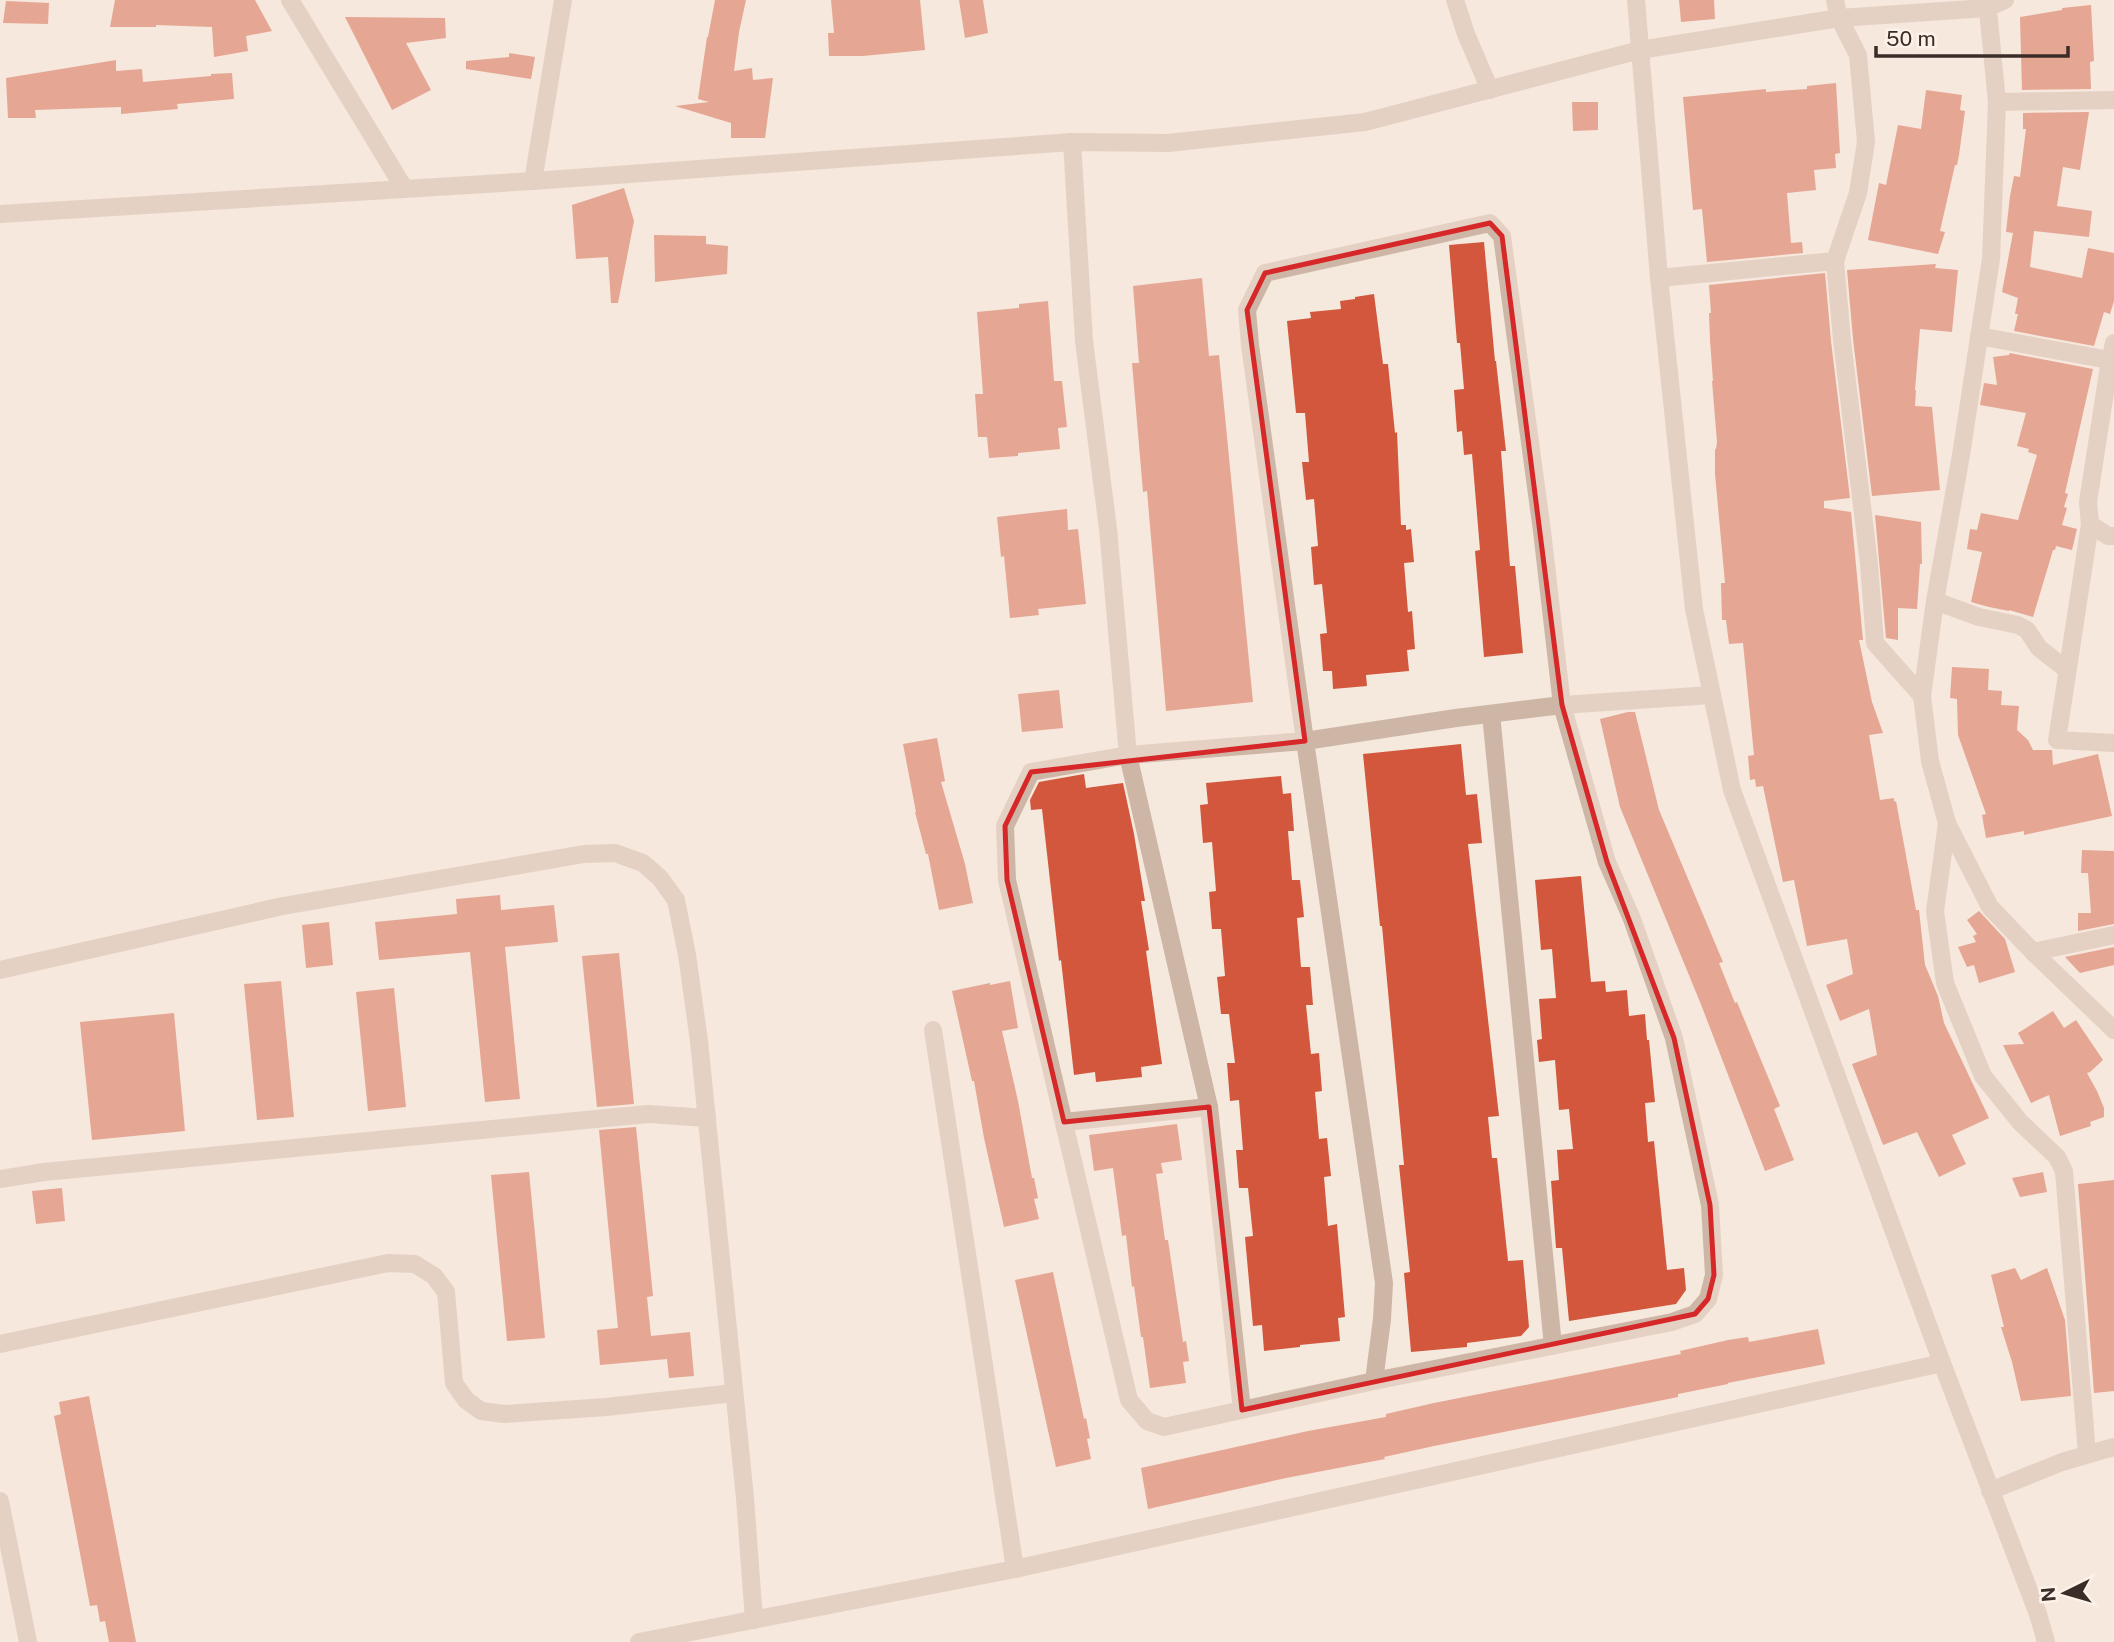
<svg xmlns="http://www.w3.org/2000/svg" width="2114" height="1642" viewBox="0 0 2114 1642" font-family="'Public Sans',sans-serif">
<rect width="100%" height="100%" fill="#f5e8dc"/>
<g fill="#d2573d">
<polygon points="115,0 255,0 272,31 246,36 248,51 214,57 212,27 156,25 156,27 110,27"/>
<polygon points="715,0 746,0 739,32 734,71 752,68 753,80 773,78 765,138 731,138 731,123 675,106 709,102 698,99 707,37 708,37"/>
<polygon points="831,0 920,0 925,50 863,56 829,56 828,33 834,33"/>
<polygon points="959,0 983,0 988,33 965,38"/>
<polygon points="1679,0 1714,0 1715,19 1681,22"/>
<polygon points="6,1 49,3 48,24 3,23"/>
<polygon points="2091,5 2094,61 2090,62 2091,89 2022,90 2020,17 2062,10 2062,8"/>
<polygon points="345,17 445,18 446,38 406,43 431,90 392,110"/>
<polygon points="509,53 535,57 531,79 466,69 466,61 509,57"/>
<polygon points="116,60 116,71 142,69 143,82 211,76 211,74 232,73 234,99 177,104 178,109 121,114 121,107 35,110 36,118 8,118 6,78"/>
<polygon points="1836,83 1840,153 1835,154 1836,168 1814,170 1816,190 1787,193 1791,243 1802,242 1803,253 1707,262 1702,209 1693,210 1683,97 1766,89 1766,92 1807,89 1807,86"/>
<polygon points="1926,90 1962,95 1960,110 1965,111 1959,155 1957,165 1955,165 1940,231 1945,232 1938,254 1868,240 1879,183 1886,185 1898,125 1921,129"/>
<polygon points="1572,102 1598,102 1598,130 1573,131"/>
<polygon points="2089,112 2080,170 2063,167 2057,206 2092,211 2089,237 2034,231 2030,267 2082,278 2088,248 2114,253 2114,301 2110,314 2104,312 2094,346 2014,331 2018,314 2015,314 2018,298 2002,292 2013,233 2006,232 2010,196 2014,176 2020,177 2026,129 2023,129 2023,113"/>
<polygon points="624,188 634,221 618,303 611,303 608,257 576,259 572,205"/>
<polygon points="654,235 706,236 706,244 728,246 727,274 655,282"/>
<polygon points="1484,242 1495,361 1496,361 1506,451 1501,451 1510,566 1515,566 1523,653 1484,657 1475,551 1480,550 1472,454 1464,455 1462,431 1457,432 1454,390 1464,389 1460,343 1457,343 1449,245"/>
<polygon points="1936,264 1935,268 1958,270 1952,332 1920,329 1915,390 1916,390 1915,406 1932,407 1940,490 1872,496 1853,339 1847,270"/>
<polygon points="1825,273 1831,341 1850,498 1824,501 1824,508 1851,512 1863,640 1859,640 1872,702 1883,733 1869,735 1880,800 1894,798 1894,802 1896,801 1916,910 1919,910 1925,965 1938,996 1944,1023 1989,1118 1952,1135 1966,1164 1939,1177 1917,1132 1883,1145 1852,1064 1877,1055 1869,1009 1840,1021 1826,985 1853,974 1847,939 1807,946 1794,880 1783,882 1763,786 1756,787 1755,779 1750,780 1748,756 1754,755 1743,643 1729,644 1726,620 1722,620 1721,583 1725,583 1715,474 1715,449 1716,449 1717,442 1712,381 1713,381 1710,340 1709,313 1711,313 1709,285"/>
<polygon points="1202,278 1209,356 1219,355 1253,702 1166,711 1147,491 1143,492 1132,363 1139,363 1133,286"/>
<polygon points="1374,294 1383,364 1388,364 1395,433 1397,432 1401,525 1406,525 1406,530 1411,529 1414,562 1404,563 1408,612 1412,611 1415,649 1407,650 1409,671 1366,675 1367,686 1333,689 1332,671 1323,671 1320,634 1327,633 1322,584 1314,585 1311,547 1318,546 1314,499 1306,500 1302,462 1309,462 1305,413 1296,413 1287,321 1311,318 1310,312 1341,309 1340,301 1355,299 1355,297"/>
<polygon points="1048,301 1054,381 1062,381 1067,427 1058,428 1060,449 1018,453 1018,456 989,458 987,437 978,437 975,394 983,394 977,312 1019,308 1019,304"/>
<polygon points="2010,353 2093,369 2065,493 2068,494 2064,507 2067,508 2062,525 2077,529 2072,550 2056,546 2055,550 2053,550 2033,617 2009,610 2009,611 1989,607 1971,602 1982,552 1967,549 1970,529 1977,530 1981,513 2018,520 2037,455 2028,452 2029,449 2017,446 2026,413 1980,405 1984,383 1997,385 1993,357 2009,355"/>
<polygon points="1067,509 1068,530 1078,529 1086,604 1038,609 1039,615 1010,618 1004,556 1001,557 997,517"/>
<polygon points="1875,515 1921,522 1922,564 1920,564 1917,609 1898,608 1898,640 1886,638"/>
<polygon points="1952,667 1989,669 1988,690 2002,691 2001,705 2019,706 2017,730 2028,740 2033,750 2052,750 2053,765 2098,754 2112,816 2024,835 2024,831 1986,838 1982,815 1986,814 1958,735 1957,699 1950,698"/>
<polygon points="1059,690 1063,728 1022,732 1018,694"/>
<polygon points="1628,712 1635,712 1659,810 1723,962 1719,963 1735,1003 1737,1002 1780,1106 1774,1109 1794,1160 1765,1171 1702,1007 1620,807 1600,719"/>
<polygon points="937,738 945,781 941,782 965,864 973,903 939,910 928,854 926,854 915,812 916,812 903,744"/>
<polygon points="1461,744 1466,795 1477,794 1482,843 1468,844 1499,1116 1488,1117 1492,1158 1497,1158 1508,1261 1523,1260 1529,1327 1521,1336 1467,1343 1467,1347 1411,1352 1404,1273 1410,1272 1399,1165 1404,1165 1382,926 1380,926 1363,754"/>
<polygon points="1084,774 1086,788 1123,783 1134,834 1145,901 1141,901 1149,950 1146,951 1162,1064 1141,1067 1142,1077 1096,1082 1095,1072 1074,1075 1061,960 1059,961 1042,809 1031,810 1030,800 1039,782"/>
<polygon points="1281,776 1283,794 1291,793 1294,831 1288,831 1292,880 1300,880 1304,917 1297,918 1301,967 1310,967 1313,1005 1306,1005 1311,1054 1319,1053 1322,1091 1315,1092 1319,1139 1327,1138 1331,1176 1324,1177 1328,1226 1337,1224 1345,1317 1338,1318 1340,1341 1300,1345 1300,1347 1264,1351 1262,1325 1253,1326 1245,1237 1253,1236 1248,1188 1239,1188 1236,1150 1243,1150 1239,1100 1230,1101 1227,1063 1235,1063 1229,1014 1221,1014 1217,977 1225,976 1221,929 1212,929 1209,892 1216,891 1212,842 1203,843 1200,805 1208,804 1206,783"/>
<polygon points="2082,850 2114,851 2114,924 2078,931 2078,913 2091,913 2088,873 2081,873"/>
<polygon points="1581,876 1591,982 1605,981 1606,992 1627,990 1629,1016 1645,1014 1647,1040 1649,1040 1655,1102 1645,1103 1648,1142 1654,1141 1667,1270 1684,1268 1686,1290 1676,1304 1569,1321 1562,1248 1556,1248 1551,1181 1559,1180 1557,1150 1573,1149 1569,1109 1559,1110 1555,1060 1539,1062 1537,1040 1542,1039 1539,999 1556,998 1552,949 1541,950 1535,880"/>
<polygon points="500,895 501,910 554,905 558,942 505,947 520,1099 485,1102 470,952 379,960 375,922 457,914 456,899"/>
<polygon points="1979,911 2005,939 2015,972 1979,983 1974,965 1967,967 1958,947 1976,942 1973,936 1977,934 1967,920"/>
<polygon points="329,922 333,965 306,968 302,925"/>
<polygon points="2114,947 2114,965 2080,973 2065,957"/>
<polygon points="619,953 634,1104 597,1107 582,956"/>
<polygon points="281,981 294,1117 257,1120 244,984"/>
<polygon points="1010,981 1018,1028 1002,1031 1018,1101 1032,1178 1034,1178 1038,1198 1034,1199 1039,1219 1004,1227 984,1138 974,1081 972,1081 952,991 990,983 990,985"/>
<polygon points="394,988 406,1107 368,1111 356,992"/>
<polygon points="2053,1011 2064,1028 2076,1020 2103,1060 2090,1072 2087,1073 2097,1091 2104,1108 2104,1117 2090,1122 2091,1126 2060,1136 2049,1095 2031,1103 2003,1045 2024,1044 2018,1033"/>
<polygon points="174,1013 185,1131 92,1140 80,1022"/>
<polygon points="1177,1124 1182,1160 1161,1163 1163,1173 1156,1174 1165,1240 1168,1240 1183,1342 1186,1341 1189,1361 1183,1362 1186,1383 1150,1388 1143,1337 1141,1337 1134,1286 1132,1287 1126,1235 1122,1236 1113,1168 1094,1171 1089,1135"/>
<polygon points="636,1127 653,1296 647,1297 651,1336 690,1332 694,1376 669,1378 667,1359 600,1365 597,1330 618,1328 599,1130"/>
<polygon points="529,1172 545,1338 507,1341 491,1175"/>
<polygon points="2043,1172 2047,1192 2020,1197 2012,1178"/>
<polygon points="2114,1180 2114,1391 2094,1393 2078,1184"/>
<polygon points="62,1188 65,1221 36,1224 32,1191"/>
<polygon points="2015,1268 2021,1280 2047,1268 2065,1320 2071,1396 2021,1401 2012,1362 2001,1327 2004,1327 1991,1275"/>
<polygon points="1053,1272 1084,1419 1086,1418 1090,1438 1087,1439 1091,1459 1056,1467 1015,1280"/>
<polygon points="1818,1329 1825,1364 1728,1383 1728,1384 1678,1394 1678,1397 1434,1446 1384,1457 1385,1459 1286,1478 1148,1509 1141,1468 1308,1431 1386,1417 1386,1414 1434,1403 1681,1354 1680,1351 1728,1340 1748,1337 1749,1342"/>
<polygon points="89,1396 136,1642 109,1642 105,1621 100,1622 97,1605 90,1606 54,1416 61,1414 59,1402"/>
</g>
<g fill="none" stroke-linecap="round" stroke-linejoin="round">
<g stroke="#ceb6a7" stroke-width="18">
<polyline points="290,0 404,188"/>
<polyline points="1455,0 1466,34 1490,90"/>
<polyline points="1636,0 1659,278 1694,609 1732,790 1942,1363 2038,1614 2046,1642"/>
<polyline points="1835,0 1839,18 1858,55 1866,142 1858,193 1835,261 1842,340 1869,564 1875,643 1922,696"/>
<polyline points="1987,0 1997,102 1991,259 1961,455 1935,601 1922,696 1930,761 1947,823 1990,907 2033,952 2114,1030"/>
<polyline points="1997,102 2114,100"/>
<polyline points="1072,142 1084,341 1108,529 1128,755 1209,1107 1242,1410"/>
<polyline points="533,181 563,0"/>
<polyline points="0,214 533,181 1072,142 1168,143 1365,122 1640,50 1839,18 1987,8 2005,0"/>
<polyline points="1659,278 1835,261"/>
<polyline points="1979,336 2114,361"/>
<polyline points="2114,343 2110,360 2088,502 2090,524 2108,536 2114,536"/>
<polyline points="2090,524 2057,740 2114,743"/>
<polyline points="1935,601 1979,617 2018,625 2027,630 2039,648 2067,670"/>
<polyline points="1491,714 1553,1346"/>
<polyline points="1947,823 1935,911 1945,983 1983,1076 2020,1122 2057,1157 2064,1171 2087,1454"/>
<polyline points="2033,952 2114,935"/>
<polyline points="0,970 283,906 584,854 615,853 643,863 660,878 676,900 687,955 699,1041 745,1498 754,1620"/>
<polyline points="933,1030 1015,1569"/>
<polyline points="1064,1122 1209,1107"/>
<polyline points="0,1179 44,1172 648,1114 707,1118"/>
<polyline points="0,1344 388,1263 415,1264 434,1276 446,1292 454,1383 466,1400 481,1411 504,1414 606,1407 734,1393"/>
<polyline points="1374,1381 1382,1319 1384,1283 1305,741 1250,345 1247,310 1265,273 1490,223 1502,236 1542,531 1562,705 1607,862 1632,919 1674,1038 1710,1205 1714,1275 1708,1299 1695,1314 1672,1322 1374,1381 1164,1427 1147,1421 1129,1400 1007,880 1005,826 1031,772 1128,755 1305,741 1456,718 1562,705 1712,695"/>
<polyline points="1990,1491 2062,1462 2114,1447"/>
<polyline points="0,1501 28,1642"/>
<polyline points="639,1642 1015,1569 1942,1363"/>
</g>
</g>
<path d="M0 0H2114V1642H0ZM 1490,223 L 1502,236 L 1562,705 L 1607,862 L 1674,1038 L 1710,1205 L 1714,1275 L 1708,1299 L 1695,1314 L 1242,1410 L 1209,1107 L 1064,1122 L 1007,880 L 1005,826 L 1031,772 L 1305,741 L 1247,310 L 1265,273 Z" fill="#f5e8dc" fill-opacity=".55" fill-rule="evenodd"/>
<path fill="none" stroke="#d62828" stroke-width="5" stroke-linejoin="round" d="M 1490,223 L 1502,236 L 1562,705 L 1607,862 L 1674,1038 L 1710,1205 L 1714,1275 L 1708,1299 L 1695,1314 L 1242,1410 L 1209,1107 L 1064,1122 L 1007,880 L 1005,826 L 1031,772 L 1305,741 L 1247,310 L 1265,273 Z"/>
<g transform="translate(2065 1593) rotate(265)" stroke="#fcf2ea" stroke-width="5" paint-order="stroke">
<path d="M0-5L12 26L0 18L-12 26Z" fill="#3a2d28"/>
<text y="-10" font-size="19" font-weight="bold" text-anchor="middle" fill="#3a2d28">N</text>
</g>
<path d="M1876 46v10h192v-10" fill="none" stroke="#3a2d28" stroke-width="3.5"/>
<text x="1886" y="46" font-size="21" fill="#3a2d28" stroke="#fcf2ea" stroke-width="5" paint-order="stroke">50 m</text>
</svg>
